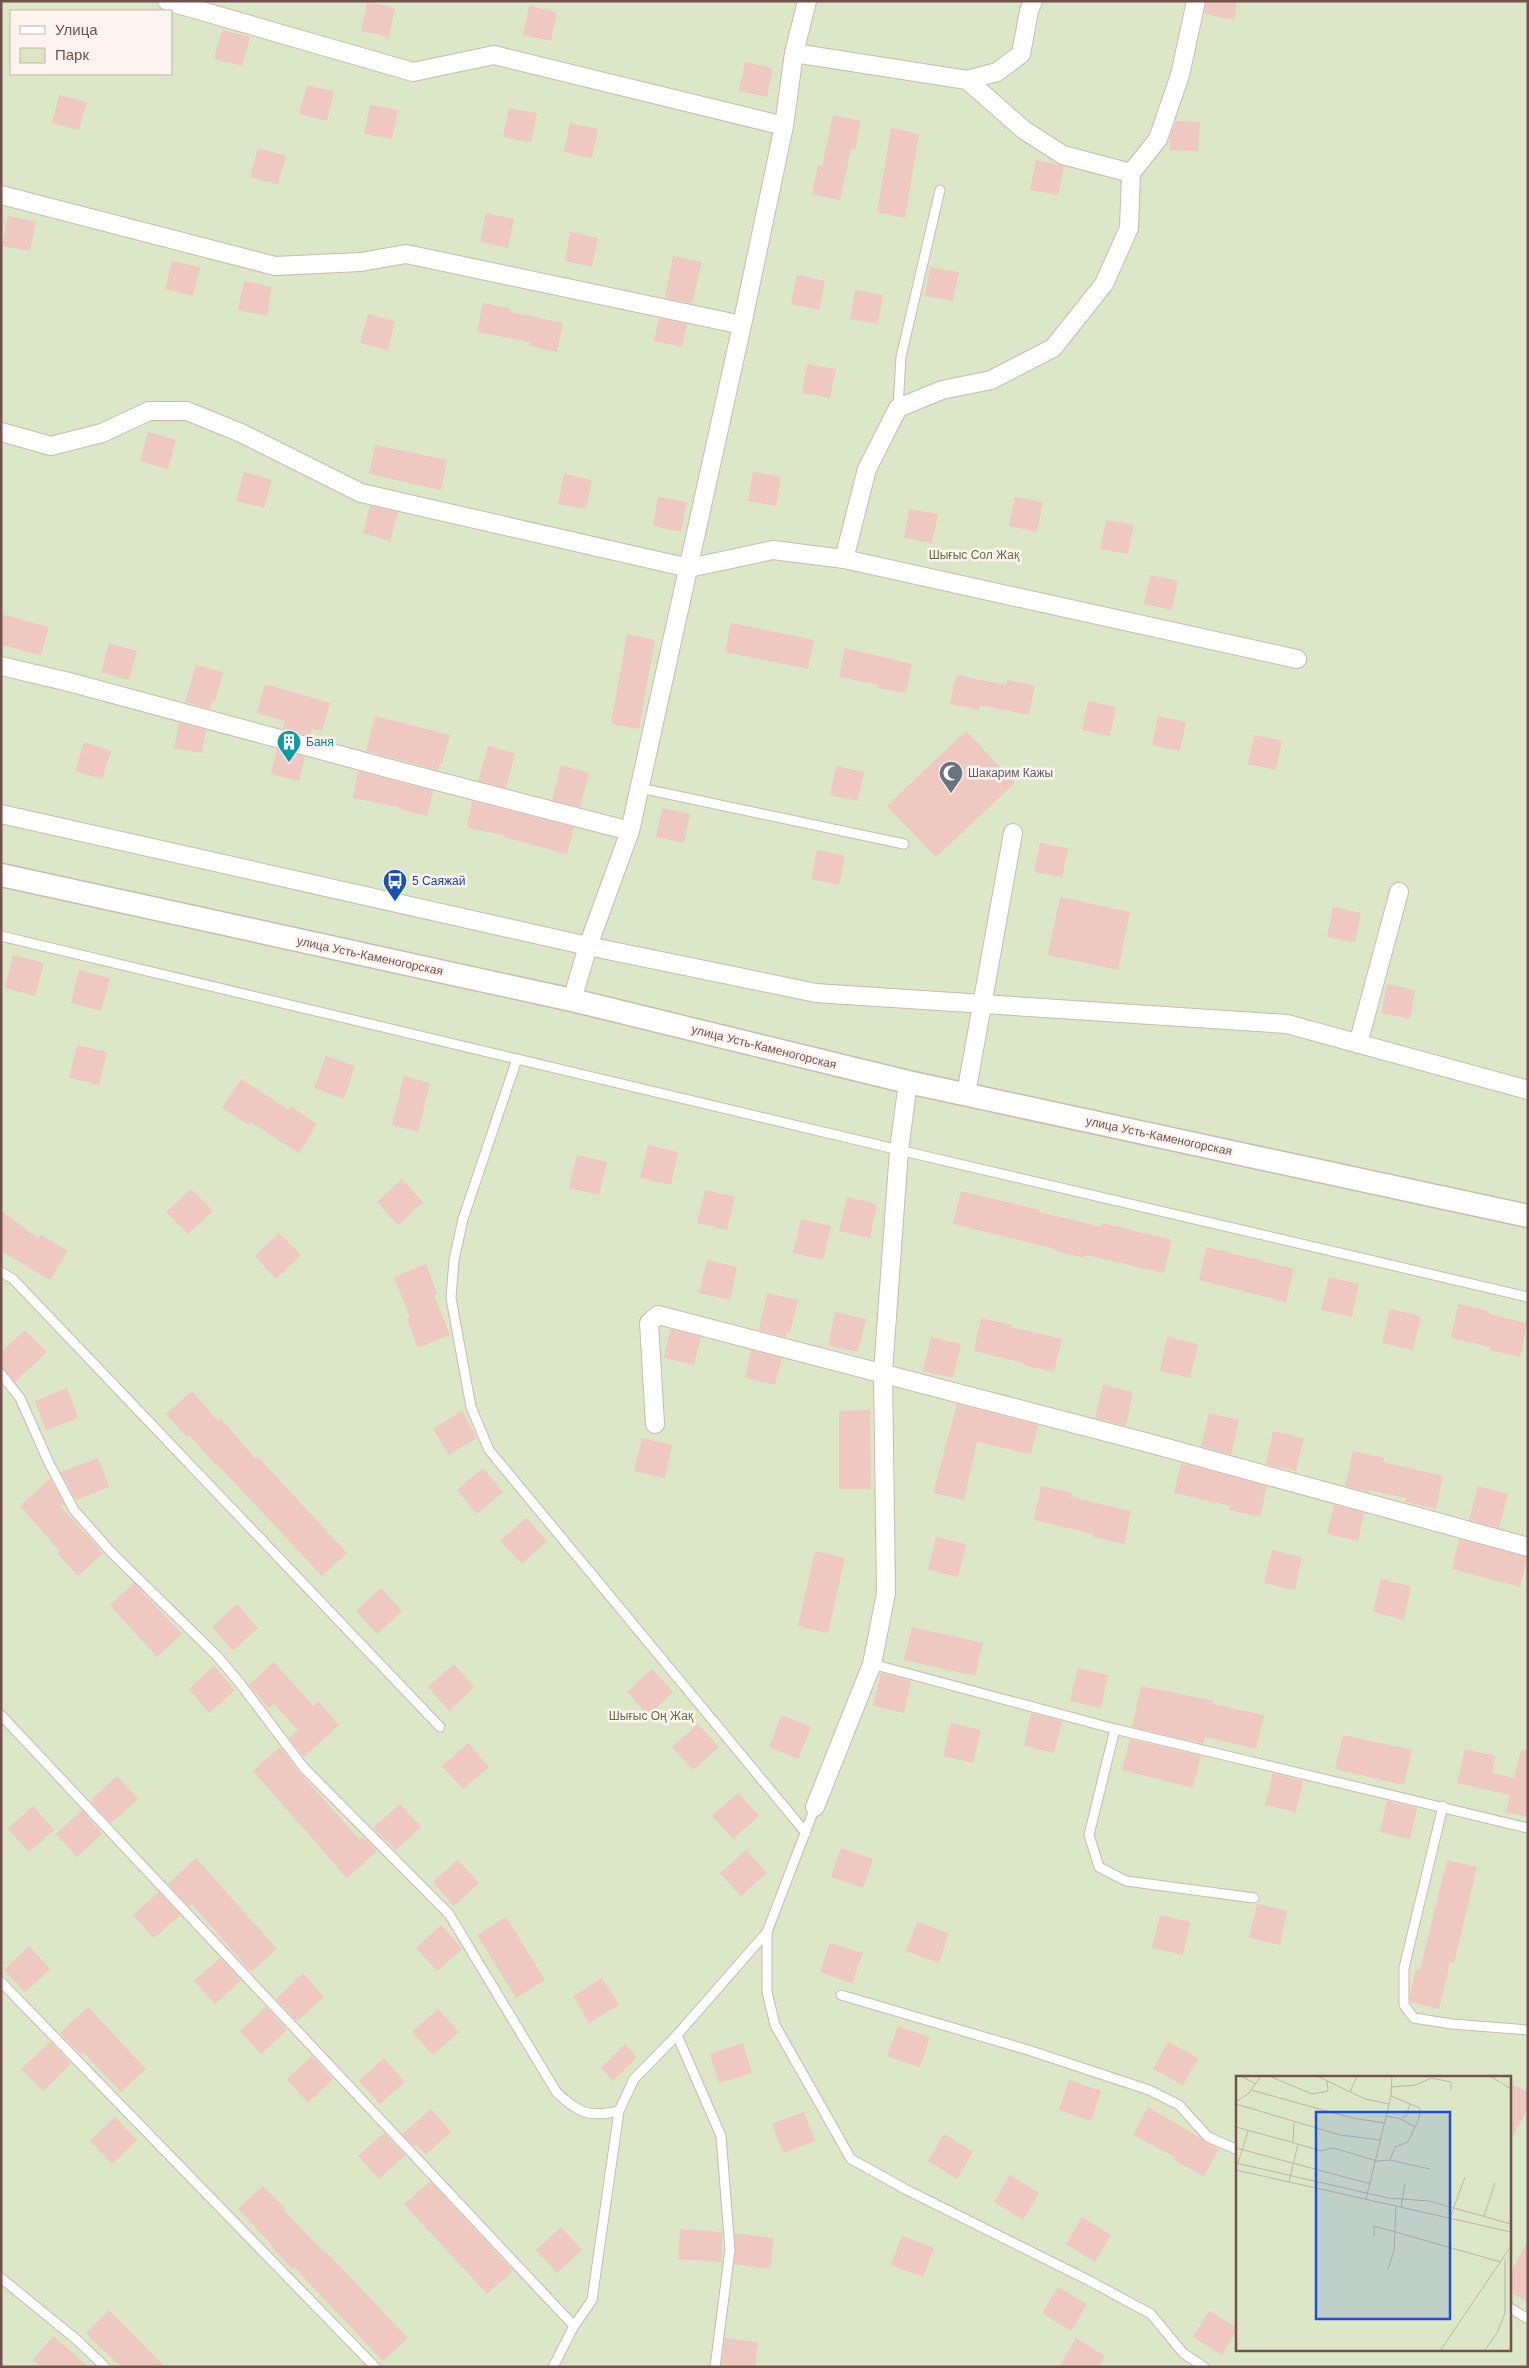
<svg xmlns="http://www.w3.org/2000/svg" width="1529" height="2368" viewBox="0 0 1529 2368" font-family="Helvetica,sans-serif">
<rect width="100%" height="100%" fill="#fbefe8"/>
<path fill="#dce7c7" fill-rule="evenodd" d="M 1,1 L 1528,1 L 1528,2367 L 1,2367 ZM 11,11 L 171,11 L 171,74 L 11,74 ZM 1238,2077 L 1510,2077 L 1510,2349 L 1238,2349 Z"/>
<g fill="#eec8c1">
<polygon points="1206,1 1237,1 1234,20 1204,14"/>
<polygon points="367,2 395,8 389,37 361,31"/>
<polygon points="529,6 557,12 551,41 523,35"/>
<polygon points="222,30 250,37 242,66 214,59"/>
<polygon points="745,62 773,68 767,97 739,91"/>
<polygon points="307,85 334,92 327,121 299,114"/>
<polygon points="59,95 87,102 79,130 52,123"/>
<polygon points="370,105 398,110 392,139 364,134"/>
<polygon points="509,108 537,113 531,142 503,137"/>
<polygon points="833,115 861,121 855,150 851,149 840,200 812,194 818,165 822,166"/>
<polygon points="1176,121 1200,122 1198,151 1170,150 1170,136"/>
<polygon points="570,123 598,129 592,158 564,152"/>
<polygon points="891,128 919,134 905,218 877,212"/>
<polygon points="258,148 286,156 278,184 250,177"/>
<polygon points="1036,160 1064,166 1058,195 1030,190"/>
<polygon points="486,213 514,219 508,248 480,242"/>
<polygon points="8,216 36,222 30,251 2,246"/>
<polygon points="570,232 598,238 592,267 565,261"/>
<polygon points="673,256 702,262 692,303 665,298"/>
<polygon points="172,261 200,267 193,296 165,289"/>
<polygon points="930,267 959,272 953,301 925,296"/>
<polygon points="797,275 825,281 819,310 791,304"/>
<polygon points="244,281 272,287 267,316 238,310"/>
<polygon points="855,290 883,295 878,324 850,319"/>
<polygon points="483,303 511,309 510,312 563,323 557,352 529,346 530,342 477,332"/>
<polygon points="368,314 395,321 388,350 360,343"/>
<polygon points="659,318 687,324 682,347 654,341"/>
<polygon points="807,364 836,369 830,398 802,393"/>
<polygon points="148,432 176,440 168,469 140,461"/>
<polygon points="375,445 447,460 441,490 369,474"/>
<polygon points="244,472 272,480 264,508 236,501"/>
<polygon points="753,472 781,477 776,506 748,501"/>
<polygon points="564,474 592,480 586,509 558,504"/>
<polygon points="658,497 687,502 681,532 653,526"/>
<polygon points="1015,497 1043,502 1037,532 1009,526"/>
<polygon points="370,506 398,512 390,541 363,533"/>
<polygon points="909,509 938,514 932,543 904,538"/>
<polygon points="1106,520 1134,525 1128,554 1100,549"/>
<polygon points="1150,575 1178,581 1172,610 1144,604"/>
<polygon points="1,614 49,627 41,655 1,645"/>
<polygon points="731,623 814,640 808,669 725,652"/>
<polygon points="627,634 655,640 639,729 611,724"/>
<polygon points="109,643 137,651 129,680 101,672"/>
<polygon points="845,648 912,664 906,693 878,688 879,685 839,677"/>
<polygon points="196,665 223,672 215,701 212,700 210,709 185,702"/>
<polygon points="956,675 1006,685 1007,680 1035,686 1029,715 980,705 979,710 950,704"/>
<polygon points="265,684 330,703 322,731 312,729 310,736 283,729 285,721 257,713"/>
<polygon points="1088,701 1116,707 1110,736 1082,730"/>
<polygon points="375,716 450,735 442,764 440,763 438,770 366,751"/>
<polygon points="1158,716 1186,722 1180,751 1152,745"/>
<polygon points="179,723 206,730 202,753 174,748"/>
<polygon points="966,731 1015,783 936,857 887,806"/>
<polygon points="1254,735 1282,741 1276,770 1248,764"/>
<polygon points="84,742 111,751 102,779 75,771"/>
<polygon points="488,746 515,753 506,788 478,781"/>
<polygon points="277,749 305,757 299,781 271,774"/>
<polygon points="561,765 589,773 580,807 552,800"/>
<polygon points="836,766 864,772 858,801 830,795"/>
<polygon points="358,771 433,791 427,816 399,809 399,807 353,798"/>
<polygon points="472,801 574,827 567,854 503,837 504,835 467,828"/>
<polygon points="662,808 690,814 684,843 656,837"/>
<polygon points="1040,843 1068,848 1062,877 1034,872"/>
<polygon points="817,850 845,856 839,885 811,879"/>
<polygon points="1060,897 1130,912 1118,970 1048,955"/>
<polygon points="1333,907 1361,913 1355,942 1327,937"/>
<polygon points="13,955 44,963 35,996 5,988"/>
<polygon points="79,970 110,978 101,1011 71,1003"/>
<polygon points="1387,984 1415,990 1410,1019 1381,1013"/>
<polygon points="77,1045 107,1052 99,1085 69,1078"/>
<polygon points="326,1056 355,1066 344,1099 314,1088"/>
<polygon points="404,1076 430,1083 418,1132 392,1125"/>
<polygon points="241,1079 289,1110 291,1107 317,1124 299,1153 250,1122 249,1125 222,1108"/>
<polygon points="648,1145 678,1152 671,1185 640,1178"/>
<polygon points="577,1155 607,1162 599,1195 569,1188"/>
<polygon points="402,1179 423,1202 398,1225 377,1202"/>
<polygon points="191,1189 213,1211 188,1234 166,1212"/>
<polygon points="705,1190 735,1197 727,1230 697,1223"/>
<polygon points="961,1191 1040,1210 1039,1212 1101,1227 1102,1223 1172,1240 1164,1273 1086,1255 1085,1258 1055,1251 1055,1249 953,1224"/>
<polygon points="847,1197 877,1204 870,1238 839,1231"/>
<polygon points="1,1211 39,1239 41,1235 68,1251 50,1280 1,1251"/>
<polygon points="801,1219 831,1226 823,1260 793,1253"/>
<polygon points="279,1233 301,1255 276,1279 255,1256"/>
<polygon points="1206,1247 1294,1269 1286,1302 1199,1280"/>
<polygon points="707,1260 737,1267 730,1300 699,1293"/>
<polygon points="426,1264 437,1293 434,1295 450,1335 418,1348 407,1319 410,1317 394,1277"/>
<polygon points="1329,1277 1359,1284 1352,1317 1321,1310"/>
<polygon points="767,1293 798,1300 790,1333 787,1332 786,1337 759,1330"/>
<polygon points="1458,1304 1489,1311 1488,1314 1527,1323 1520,1357 1489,1350 1490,1347 1451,1338"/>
<polygon points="1390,1309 1421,1316 1413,1350 1382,1343"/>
<polygon points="835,1312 866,1319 858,1352 828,1345"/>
<polygon points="981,1318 1012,1325 1011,1327 1062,1339 1054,1372 1023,1365 1024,1363 974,1351"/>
<polygon points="670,1329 701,1337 694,1365 664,1358"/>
<polygon points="25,1330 47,1352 15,1382 6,1370 1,1368 1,1352"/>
<polygon points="931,1337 961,1344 953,1378 923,1371"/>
<polygon points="1167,1337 1198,1344 1190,1378 1160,1371"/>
<polygon points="751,1350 782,1358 775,1385 745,1378"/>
<polygon points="1103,1385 1133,1392 1126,1426 1095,1418"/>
<polygon points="67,1388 78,1418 46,1430 35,1401"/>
<polygon points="192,1391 218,1421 221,1419 256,1459 258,1457 347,1553 322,1576 217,1464 216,1465 189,1435 187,1437 166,1414"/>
<polygon points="957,1404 1038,1425 1031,1454 977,1442 964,1500 933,1493"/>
<polygon points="870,1410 871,1489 839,1489 839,1411"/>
<polygon points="462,1411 477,1438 449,1455 433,1429"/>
<polygon points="1209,1413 1239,1420 1231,1455 1201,1446"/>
<polygon points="1273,1431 1304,1438 1296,1471 1266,1464"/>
<polygon points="642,1438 672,1445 665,1478 634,1471"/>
<polygon points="1353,1451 1384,1458 1383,1462 1443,1476 1436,1509 1405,1502 1406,1498 1369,1490 1369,1492 1345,1486"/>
<polygon points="98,1458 109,1487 76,1500 61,1472"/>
<polygon points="1181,1463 1267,1486 1260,1517 1229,1510 1230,1506 1174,1493"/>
<polygon points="483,1468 503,1492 477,1514 457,1490"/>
<polygon points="50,1479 64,1504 60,1506 103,1553 78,1576 57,1553 60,1551 20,1506"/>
<polygon points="1041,1486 1072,1493 1071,1497 1131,1511 1124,1544 1093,1537 1094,1534 1034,1520"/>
<polygon points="1478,1486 1508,1494 1499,1528 1469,1520"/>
<polygon points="1334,1505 1364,1513 1358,1541 1327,1534"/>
<polygon points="526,1518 547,1541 522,1564 500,1541"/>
<polygon points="936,1537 966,1544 958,1577 928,1570"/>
<polygon points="1459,1539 1527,1557 1520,1587 1452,1569"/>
<polygon points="1272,1550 1302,1557 1295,1590 1264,1583"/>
<polygon points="815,1551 845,1558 828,1633 798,1626"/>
<polygon points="1381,1579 1411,1586 1404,1620 1373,1612"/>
<polygon points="134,1583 182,1634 157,1657 110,1605"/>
<polygon points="381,1588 402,1611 377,1634 356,1611"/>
<polygon points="237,1604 258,1628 233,1651 212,1627"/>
<polygon points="912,1627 983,1643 975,1676 904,1660"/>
<polygon points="274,1662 313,1706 318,1701 339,1725 304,1757 289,1738 298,1730 274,1704 269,1708 249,1685"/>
<polygon points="454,1664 474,1687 449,1711 428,1687"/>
<polygon points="214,1666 235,1690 209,1713 189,1689"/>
<polygon points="1078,1668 1108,1675 1101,1708 1070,1701"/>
<polygon points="652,1669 673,1692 648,1715 627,1692"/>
<polygon points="881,1673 911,1681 904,1713 873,1706"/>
<polygon points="1141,1686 1214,1701 1213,1704 1264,1715 1256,1749 1205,1737 1203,1744 1132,1727"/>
<polygon points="1031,1713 1062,1721 1054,1753 1024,1746"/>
<polygon points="782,1715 811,1727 798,1759 769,1747"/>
<polygon points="951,1723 981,1730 973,1763 943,1756"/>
<polygon points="698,1724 719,1747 693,1770 672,1747"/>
<polygon points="1343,1735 1412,1750 1404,1785 1335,1769"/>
<polygon points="1130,1739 1201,1756 1193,1788 1122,1770"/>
<polygon points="468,1743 489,1767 463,1789 442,1766"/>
<polygon points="280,1747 299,1772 360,1840 363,1837 377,1851 347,1878 253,1771"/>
<polygon points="1465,1749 1495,1756 1492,1773 1514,1778 1521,1750 1528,1750 1528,1817 1506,1812 1510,1795 1457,1783"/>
<polygon points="1273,1773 1303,1781 1296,1812 1265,1805"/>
<polygon points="117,1776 138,1799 111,1823 91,1802 93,1800 92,1799"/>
<polygon points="738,1793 759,1816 733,1839 712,1816"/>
<polygon points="1387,1801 1417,1808 1410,1839 1380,1832"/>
<polygon points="400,1804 421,1827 396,1850 373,1828"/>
<polygon points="33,1806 54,1830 29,1852 8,1829"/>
<polygon points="82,1810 102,1834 77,1857 56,1834"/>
<polygon points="841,1848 873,1859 863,1888 831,1877"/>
<polygon points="746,1850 767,1873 741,1896 720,1873"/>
<polygon points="196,1858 277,1949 251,1972 192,1904 189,1906 168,1884"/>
<polygon points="458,1860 479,1883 454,1906 433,1882"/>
<polygon points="1447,1860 1477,1867 1454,1963 1450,1962 1439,2009 1410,2002 1410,1995 1416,1969 1420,1970"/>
<polygon points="159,1892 180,1915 154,1938 133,1915"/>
<polygon points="1257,1904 1287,1911 1280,1945 1249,1938"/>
<polygon points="1160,1915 1190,1922 1183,1955 1152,1948"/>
<polygon points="506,1917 545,1980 516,1998 477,1935"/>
<polygon points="917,1922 949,1933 939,1963 906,1951"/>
<polygon points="441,1925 462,1949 437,1971 416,1948"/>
<polygon points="830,1943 863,1953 852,1983 820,1972"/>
<polygon points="29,1946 50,1969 25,1992 4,1970"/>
<polygon points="220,1958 241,1980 215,2004 194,1981"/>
<polygon points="303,1973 324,1997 297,2021 276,1999"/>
<polygon points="602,1978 619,2005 589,2023 573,1996"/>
<polygon points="88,2007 146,2069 121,2092 83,2052 81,2055 60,2033"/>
<polygon points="266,2007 287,2030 261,2054 240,2031"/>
<polygon points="438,2009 459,2032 433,2055 412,2032"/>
<polygon points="898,2026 930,2037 920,2067 887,2056"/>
<polygon points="50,2042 71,2064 43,2091 21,2069"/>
<polygon points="1168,2042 1198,2058 1183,2085 1153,2069"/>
<polygon points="743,2043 752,2073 719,2083 710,2054"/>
<polygon points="625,2044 637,2057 613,2081 601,2068"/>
<polygon points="312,2056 333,2079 308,2103 287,2079"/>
<polygon points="384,2058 405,2082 380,2104 359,2081"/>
<polygon points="1069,2080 1101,2091 1091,2121 1059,2110"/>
<polygon points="1510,2083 1528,2092 1528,2109 1510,2141"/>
<polygon points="1148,2107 1219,2149 1204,2176 1174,2160 1175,2157 1133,2135"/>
<polygon points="431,2109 451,2132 426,2154 417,2145 415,2147 402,2134"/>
<polygon points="804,2112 815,2141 783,2153 772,2124"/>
<polygon points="115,2117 137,2140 112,2164 90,2141"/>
<polygon points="384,2133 405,2155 379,2179 358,2156"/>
<polygon points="944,2134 973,2152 957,2179 928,2161"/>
<polygon points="1010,2175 1039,2193 1023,2220 994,2202"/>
<polygon points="430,2181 513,2271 487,2294 404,2204"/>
<polygon points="263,2186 285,2208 283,2210 326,2254 327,2253 408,2338 383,2361 294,2267 292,2269 271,2246 272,2245 238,2209"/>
<polygon points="1082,2217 1111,2235 1095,2262 1066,2244"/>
<polygon points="561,2227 582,2250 557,2273 536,2250"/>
<polygon points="680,2229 722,2232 722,2262 678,2259"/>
<polygon points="735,2233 774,2238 770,2269 734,2264"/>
<polygon points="902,2236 934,2248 923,2277 891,2265"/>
<polygon points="1528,2241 1528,2302 1510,2292 1510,2273"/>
<polygon points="1058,2287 1087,2304 1071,2331 1042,2313"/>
<polygon points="109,2310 133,2334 165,2367 121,2367 86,2333"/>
<polygon points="1209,2311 1238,2328 1222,2355 1193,2337"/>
<polygon points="53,2336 89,2367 41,2367 33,2360"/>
<polygon points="725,2338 758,2342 755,2367 721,2367"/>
<polygon points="1076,2338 1105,2356 1099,2367 1059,2367"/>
</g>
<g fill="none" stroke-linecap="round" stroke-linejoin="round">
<defs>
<g id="service">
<polyline points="898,408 901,357 940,190"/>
<polyline points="640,788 904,844"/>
<polyline points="1,936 899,1150 1528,1297"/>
<polyline points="517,1059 463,1219 454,1260 451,1298 471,1407 489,1450 806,1833"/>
<polyline points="1,1272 13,1279 440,1727"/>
<path d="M 1,1374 L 20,1398 L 49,1463 L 74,1510 L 111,1552 L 217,1656 L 239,1682 L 304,1768 L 449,1914 L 557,2093 C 580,2113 588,2118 619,2111"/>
<polyline points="872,1664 1115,1729 1528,1828"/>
<polyline points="1,1715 574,2326"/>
<polyline points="1115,1729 1089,1835 1099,1867 1126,1881 1254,1898"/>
<polyline points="1443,1806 1404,1968 1404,2005 1414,2018 1452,2024 1528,2030"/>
<polyline points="815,1807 767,1932 767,1992 775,2025 851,2159 905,2189 1088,2280 1151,2314 1183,2353 1204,2367"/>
<polyline points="1,1982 375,2367"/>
<polyline points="841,1995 1028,2050 1149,2090 1179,2105 1208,2137 1238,2150"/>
<polyline points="677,2035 721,2136 730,2250 715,2367"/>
<polyline points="1,2278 77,2340 105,2367"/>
<polyline points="1510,2308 1528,2319"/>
<polyline points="553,2367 574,2326 592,2300 619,2111 634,2079 677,2035 767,1932"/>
</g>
<g id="minor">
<polyline points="167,1 413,72 494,55 784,126"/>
<polyline points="794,53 967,80 1024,130 1063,155 1131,173 1158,139 1180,75 1196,1"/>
<polyline points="967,80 997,72 1021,54 1029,11 1033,1"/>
<polyline points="1,195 275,266 361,262 406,254 742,325"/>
<polyline points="1,432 51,446 102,433 149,411 187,411 241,433 361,493 689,568 773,550 844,559 1297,659"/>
<polyline points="844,559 867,469 898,408 942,390 991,380 1053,348 1104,284 1129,228 1131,173"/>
<polyline points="1,666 69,682 391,769 630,831"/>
<polyline points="1,814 588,946 816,993 1287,1024 1528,1090"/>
<polyline points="572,1000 588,946 630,831 742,325 784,126 794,53 807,1"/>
<polyline points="1358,1044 1399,892"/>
<polyline points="966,1094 1013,833"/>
<polyline points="655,1424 649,1323 658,1315 1145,1442 1528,1547"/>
<polyline points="815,1807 872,1664 886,1593 883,1372 899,1150 908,1082"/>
</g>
<polyline id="tertiary" points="1,875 572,1000 908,1082 1528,1216"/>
</defs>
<use href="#service" stroke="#ceb7b1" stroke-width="11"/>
<use href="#minor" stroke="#ceb7b1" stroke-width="20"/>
<use href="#tertiary" stroke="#ceb7b1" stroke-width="25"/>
<use href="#service" stroke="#fff" stroke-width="9"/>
<use href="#minor" stroke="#fff" stroke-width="18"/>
<use href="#tertiary" stroke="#fff" stroke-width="22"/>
</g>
<defs>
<symbol id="building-pin" viewBox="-11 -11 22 30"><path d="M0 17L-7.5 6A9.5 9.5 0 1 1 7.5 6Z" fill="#0f9aa8" stroke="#fef3ee"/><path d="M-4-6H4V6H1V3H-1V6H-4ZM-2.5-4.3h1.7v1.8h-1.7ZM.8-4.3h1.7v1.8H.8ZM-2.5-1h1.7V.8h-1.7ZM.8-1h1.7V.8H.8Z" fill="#fff"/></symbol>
<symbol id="mosque-pin" viewBox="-11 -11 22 30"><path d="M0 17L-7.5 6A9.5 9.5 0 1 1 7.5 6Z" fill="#6b7280" stroke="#fef3ee"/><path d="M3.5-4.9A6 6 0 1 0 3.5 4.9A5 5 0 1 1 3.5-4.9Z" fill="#fff"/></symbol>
<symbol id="bus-pin" viewBox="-11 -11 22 30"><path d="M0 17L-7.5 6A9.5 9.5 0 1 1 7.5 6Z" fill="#1a4fb4" stroke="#fef3ee"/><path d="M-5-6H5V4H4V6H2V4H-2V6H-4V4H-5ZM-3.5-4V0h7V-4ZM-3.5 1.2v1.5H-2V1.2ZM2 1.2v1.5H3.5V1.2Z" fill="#fff"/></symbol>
</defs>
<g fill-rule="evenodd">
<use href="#building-pin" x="275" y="728" width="28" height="38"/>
<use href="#mosque-pin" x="937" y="759" width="28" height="38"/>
<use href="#bus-pin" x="381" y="867" width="28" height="38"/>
</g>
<g text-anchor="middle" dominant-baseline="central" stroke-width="5" stroke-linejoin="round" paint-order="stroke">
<g font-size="12" fill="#5d7244" stroke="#fef3ee">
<text x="974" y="555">Шығыс Сол Жақ</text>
<text x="651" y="1716">Шығыс Оң Жақ</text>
</g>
<g font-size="12" fill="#0d838f" stroke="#fef3ee" text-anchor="start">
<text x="306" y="742">Баня</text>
</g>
<g font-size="12" fill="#5b616d" stroke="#fef3ee" text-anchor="start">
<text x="968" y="773">Шакарим Кажы</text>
</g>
<g font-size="12" fill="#164399" stroke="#fef3ee" text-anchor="start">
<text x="412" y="881">5 Саяжай</text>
</g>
<g font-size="12" fill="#73524e" stroke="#fef3ee">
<text transform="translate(370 956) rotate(12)">улица Усть-Каменогорская</text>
<text transform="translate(764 1047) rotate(14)">улица Усть-Каменогорская</text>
<text transform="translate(1159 1136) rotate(12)">улица Усть-Каменогорская</text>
</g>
</g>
<g transform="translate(1236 2076)">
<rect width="275" height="275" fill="#fbefe8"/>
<path d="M 0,0 L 275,0 L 275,275 L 0,275 Z" fill="#dce7c7"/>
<path fill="none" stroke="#c5b0aa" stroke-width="1" d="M 5,0 L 20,8M 33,0 L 76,18 L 92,15 L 91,5M 81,0 L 129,23 L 153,28M 254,0 L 275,13M 156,11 L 180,9 L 195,2 L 215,6 L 215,14M 15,14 L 116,42 L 149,47M 114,16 L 121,0M 0,26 L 13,17 L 25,0M 0,28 L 104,59 L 145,64M 150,40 L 165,43 L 179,51 L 183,42 L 184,32 L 155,20M 165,42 L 170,40 L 174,28M 0,51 L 62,68 L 53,106M 57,67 L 58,46M 62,68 L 85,75 L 97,72 L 141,85 L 154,84 L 194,93M 0,72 L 135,108M 154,84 L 159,71 L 172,66 L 179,51M 0,87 L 152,122 L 193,125 L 275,148M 2,87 L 12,55M 0,94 L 275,156M 130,123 L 155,20 L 156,0M 165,131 L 169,108M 248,140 L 259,107M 214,142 L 229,101M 138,160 L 138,150 L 265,186M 152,193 L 158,175 L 160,130M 204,275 L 275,170M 248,275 L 261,257 L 269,237 L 269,183"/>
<path fill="#1d4ed8" fill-opacity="0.15" stroke="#1d4ed8" stroke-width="2.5" d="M 80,36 L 214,36 L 214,243 L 80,243 Z"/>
<rect width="275" height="275" fill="none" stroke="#73524e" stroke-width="2.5"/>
</g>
<rect width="1529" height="2368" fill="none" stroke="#73524e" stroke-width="5"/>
<rect x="10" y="10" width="162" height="65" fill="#fef3ee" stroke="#c6b3ae"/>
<rect x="20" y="26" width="25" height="8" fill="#ffffff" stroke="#c6b3ae"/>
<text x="55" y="35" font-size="15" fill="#73524e">Улица</text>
<rect x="20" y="48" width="25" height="15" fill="#dce7c7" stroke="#c6b3ae"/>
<text x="55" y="60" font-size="15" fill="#73524e">Парк</text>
</svg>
